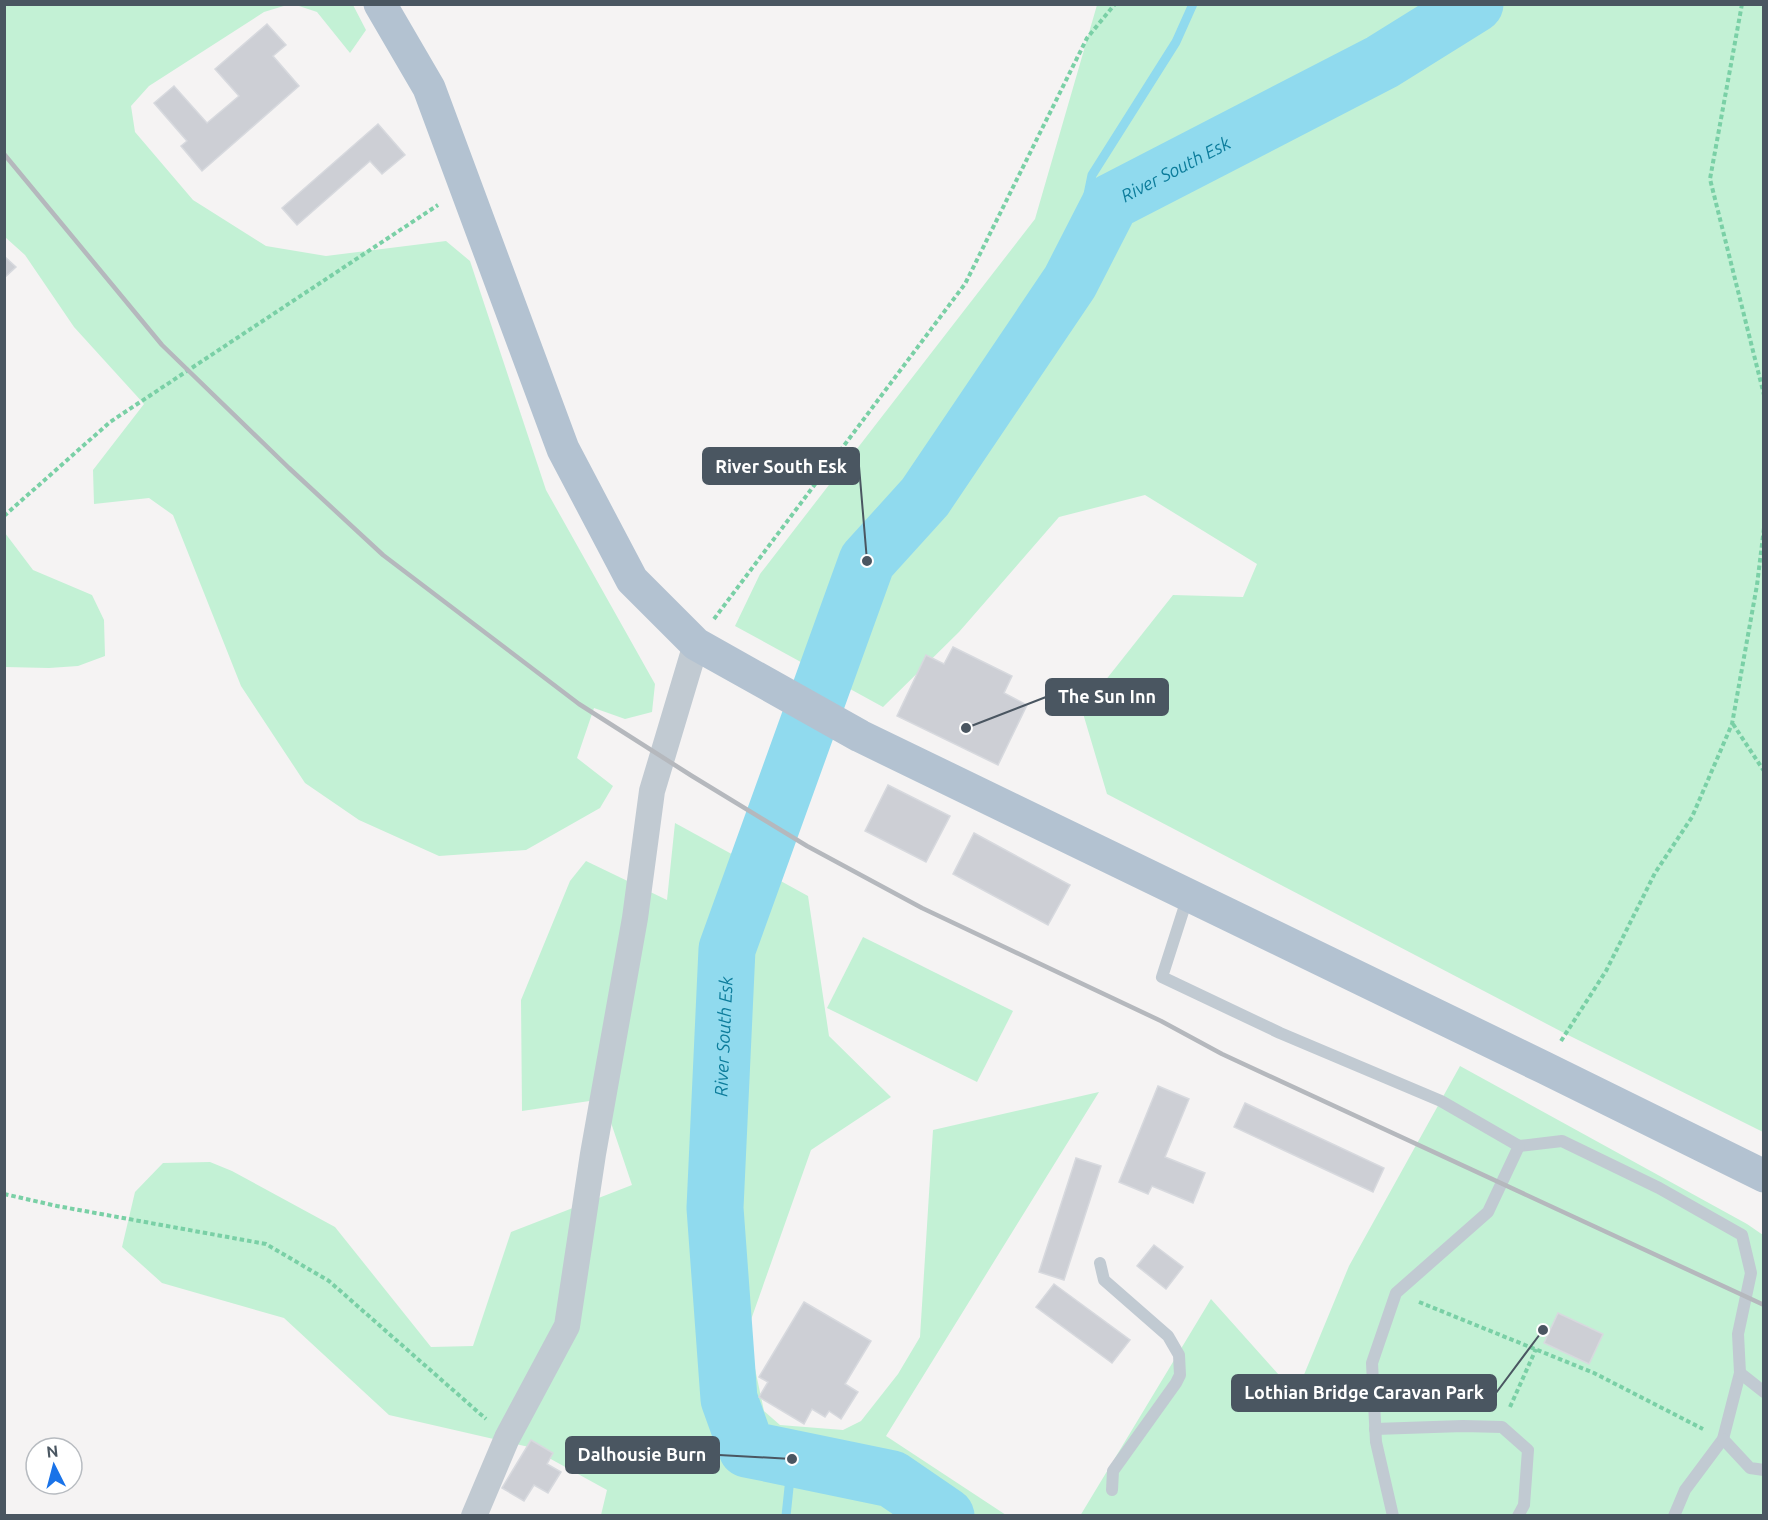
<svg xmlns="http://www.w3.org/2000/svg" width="1768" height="1520" viewBox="0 0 1768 1520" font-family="Ubuntu,sans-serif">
<rect width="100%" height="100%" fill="#f5f3f3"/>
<g fill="#c3f1d5">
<polygon points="5,4 287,5 264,12 149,86 131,106 135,132 193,200 266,246 326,256 446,241 470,261 546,490 655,684 652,712 625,719 594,708 577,758 613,786 600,808 526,850 439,856 359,820 305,783 241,686 173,515 149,498 94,504 93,470 144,404 74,327 25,255 5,237"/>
<polygon points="296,5 353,5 366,30 350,53 317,12"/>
<polygon points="1097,5 1763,5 1763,1132 1566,1034 1107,794 1082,710 1173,595 1243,597 1257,564 1145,495 1059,517 959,632 883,707 735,626 760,574 1035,219"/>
<polygon points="5,533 33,570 92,595 104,620 105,656 78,666 49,668 5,667"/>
<polygon points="675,823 808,896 829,1036 891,1097 811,1150 747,1331 764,1411 780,1425 843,1430 861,1421 898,1374 920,1337 933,1130 1099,1092 886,1436 1006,1515 601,1515 607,1490 529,1447 389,1415 284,1318 162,1283 122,1247 135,1192 163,1163 210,1162 232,1171 335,1227 431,1347 473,1346 511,1232 632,1185 603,1099 522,1111 521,1000 570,881 586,861 667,900"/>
<polygon points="863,937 1013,1011 977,1082 827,1008"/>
<polygon points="1460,1066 1747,1224 1763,1235 1763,1515 1080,1516 1211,1299 1296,1394 1349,1266"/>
</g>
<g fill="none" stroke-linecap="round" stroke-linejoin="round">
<g stroke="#90daee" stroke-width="9">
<polyline points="1070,282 1092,175 1176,42 1193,4"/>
<polyline points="786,1516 792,1459"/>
</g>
<path stroke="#90daee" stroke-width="57" id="s1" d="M 946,1516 L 892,1479 L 747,1449 L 729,1399 L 715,1208 L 727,949 L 867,561 L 925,497 L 1070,282 L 1111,202 L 1382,62 L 1475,4"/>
</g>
<g fill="#cdcfd5" stroke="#d7d9de" stroke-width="1.5">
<polygon points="267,24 286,45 273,56 299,86 202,171 181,146 187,141 154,103 174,86 207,123 239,96 215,69"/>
<polygon points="378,124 405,155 382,174 370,161 297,225 282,208"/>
<polygon points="4,256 16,267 4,278"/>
<polygon points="953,647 1012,676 1004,693 1027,705 998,765 897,716 926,655 944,664"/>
<polygon points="888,785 950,816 926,862 865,831"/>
<polygon points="974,833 1070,885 1048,925 953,874"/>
<polygon points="1158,1086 1189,1099 1165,1157 1205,1173 1193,1203 1152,1186 1148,1194 1119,1182"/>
<polygon points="1245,1103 1384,1168 1373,1192 1234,1127"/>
<polygon points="1076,1158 1101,1166 1064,1280 1039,1272"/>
<polygon points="1154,1245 1183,1267 1166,1289 1137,1266"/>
<polygon points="1054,1284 1130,1340 1112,1363 1036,1307"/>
<polygon points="804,1302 871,1341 845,1384 858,1392 841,1419 829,1411 825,1417 812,1409 804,1424 759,1397 768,1382 759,1377"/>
<polygon points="1558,1313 1603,1334 1589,1364 1544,1343"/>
<polygon points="531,1440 553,1453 547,1464 561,1472 548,1493 534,1485 524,1501 502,1488"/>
</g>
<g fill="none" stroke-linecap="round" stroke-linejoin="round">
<g stroke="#7ad0a6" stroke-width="4" stroke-dasharray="4.5 3" stroke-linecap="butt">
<polyline points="1742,4 1710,179 1764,395"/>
<polyline points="4,516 110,422 438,205"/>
<polyline points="714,619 965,284 1087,38 1115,4"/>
<polyline points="1733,724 1764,771"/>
<polyline points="1561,1041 1606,971 1655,873 1692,817 1732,724 1757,585 1764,528"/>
<polyline points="4,1194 57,1206 266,1244 329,1281 486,1419"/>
<polyline points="1419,1302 1594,1373 1703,1429"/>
<polyline points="1510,1407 1536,1349"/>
</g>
<g stroke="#c1cad2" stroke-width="12">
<polyline points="1188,896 1162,977 1280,1033 1441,1101 1519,1146 1562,1141 1659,1188 1742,1235 1751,1273 1738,1334 1740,1373 1723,1439 1685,1490 1674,1516"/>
<polyline points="1100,1263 1104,1280 1168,1336 1179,1355 1180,1375 1176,1383 1113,1471 1112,1490"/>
<polyline points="1740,1373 1764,1392"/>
<polyline points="1375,1429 1463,1426 1502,1427 1528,1450 1524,1505 1518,1516"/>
<polyline points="1723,1439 1750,1468 1764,1470"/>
<polyline points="1393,1516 1376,1442 1372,1363 1396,1293 1488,1212 1519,1146"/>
</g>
<polyline stroke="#c1cad2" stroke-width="26" points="474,1516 507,1438 567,1326 593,1154 635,918 652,791 696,644"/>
<polyline stroke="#b3c2d1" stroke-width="33" points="380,4 429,88 563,449 632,580 696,644 860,736 1543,1067 1764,1176"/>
<polyline stroke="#b5b8bd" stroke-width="4.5" points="4,154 162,345 289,468 383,555 579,704 692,776 807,846 922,908 1161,1021 1222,1054 1764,1305"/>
</g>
<g text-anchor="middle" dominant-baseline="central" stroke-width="6" stroke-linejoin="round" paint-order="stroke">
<g font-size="18" font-style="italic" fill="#0c7c9b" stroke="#fff">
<text stroke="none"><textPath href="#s1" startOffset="1638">River South Esk</textPath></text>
<text stroke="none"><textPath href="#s1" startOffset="630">River South Esk</textPath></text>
</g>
</g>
<path fill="none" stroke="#4a5661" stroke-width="2" d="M867 561L859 466M966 728L1046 697M1543 1330L1496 1393M792 1459L719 1455"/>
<g fill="#4a5661" stroke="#fff" stroke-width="2">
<circle cx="867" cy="561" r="6"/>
<circle cx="966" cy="728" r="6"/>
<circle cx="1543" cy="1330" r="6"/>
<circle cx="792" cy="1459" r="6"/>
</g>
<g fill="#4a5661" stroke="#4a5661" stroke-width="2">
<rect x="703" y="448" width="156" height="36" rx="6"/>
<rect x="1046" y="679" width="122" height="36" rx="6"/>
<rect x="1232" y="1375" width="264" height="36" rx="6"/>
<rect x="566" y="1437" width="153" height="36" rx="6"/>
</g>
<g font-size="18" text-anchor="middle" font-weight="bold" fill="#fff">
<text x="781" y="473">River South Esk</text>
<text x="1107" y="703">The Sun Inn</text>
<text x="1364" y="1399">Lothian Bridge Caravan Park</text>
<text x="642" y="1461">Dalhousie Burn</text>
</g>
<rect width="1768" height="1520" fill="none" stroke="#4a5661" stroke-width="12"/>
<g transform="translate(54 1466) rotate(354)"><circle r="28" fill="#ffffff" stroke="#b7bbc0" stroke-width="1.5"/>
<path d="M0-4.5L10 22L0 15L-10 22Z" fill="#1a73e8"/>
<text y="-9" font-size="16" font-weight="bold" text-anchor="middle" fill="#4a5661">N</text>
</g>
</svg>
